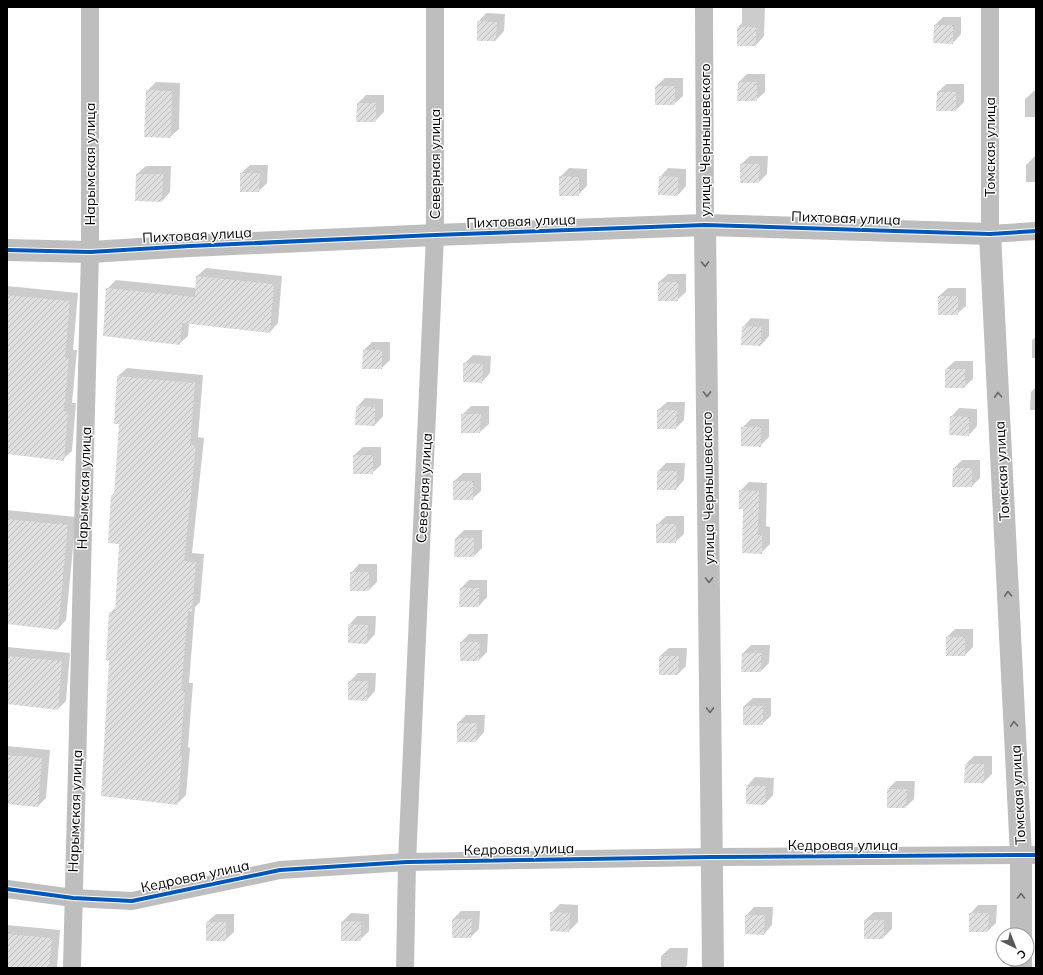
<svg xmlns="http://www.w3.org/2000/svg" width="1043" height="975" viewBox="0 0 1043 975" font-family="Mulish,sans-serif">
<defs>
<pattern id="building-hatch" width="6" height="6" patternUnits="userSpaceOnUse"><rect width="6" height="6" fill="#dfdfdf"/><path d="M-1 1l2-2M0 6l6-6M5 7l2-2" fill="none" stroke="#bebebe"/></pattern>
</defs>
<rect width="100%" height="100%" fill="#fff"/>
<g fill="#0003">
<polygon points="742,7 765,7 764,36 756,45 738,27 742,23"/>
<polygon points="486,13 505,14 504,31 496,40 478,22"/>
<polygon points="943,17 961,17 961,34 953,43 934,42 935,25"/>
<polygon points="747,74 765,74 765,92 756,100 739,82"/>
<polygon points="665,78 683,78 683,96 674,104 656,86"/>
<polygon points="156,82 180,83 179,129 170,137 147,91"/>
<polygon points="946,84 964,84 964,102 956,110 938,92"/>
<polygon points="1034,91 1036,91 1036,117 1025,117 1025,99"/>
<polygon points="366,95 384,95 384,112 375,121 358,103"/>
<polygon points="750,156 768,156 767,174 759,182 741,164"/>
<polygon points="1035,156 1036,156 1036,182 1026,182 1026,165"/>
<polygon points="250,165 268,165 267,183 259,191 241,173"/>
<polygon points="146,166 171,166 170,192 162,201 137,174"/>
<polygon points="569,168 587,169 587,186 578,195 560,177"/>
<polygon points="668,168 686,169 686,186 678,195 660,177"/>
<polygon points="206,268 282,276 278,323 270,332 189,323 188,336 179,344 107,289 116,280 196,288 197,276"/>
<polygon points="668,274 686,274 686,292 677,300 659,282"/>
<polygon points="7,286 78,293 73,350 77,350 72,403 76,403 72,451 63,459 7,453"/>
<polygon points="948,288 966,288 966,306 957,314 939,296"/>
<polygon points="751,318 769,319 769,336 761,345 743,327"/>
<polygon points="1036,337 1036,358 1032,358 1032,340"/>
<polygon points="372,342 390,342 390,360 382,368 364,350"/>
<polygon points="473,355 491,356 490,373 482,382 464,364"/>
<polygon points="955,361 973,361 973,379 964,387 946,369"/>
<polygon points="127,368 203,375 198,437 204,438 192,553 204,554 200,602 195,607 189,683 193,683 188,747 190,748 186,795 177,804 110,660 110,613 116,607 120,543 112,495 115,492 120,423 115,423 118,376"/>
<polygon points="1036,387 1036,410 1030,410 1031,392"/>
<polygon points="365,398 383,399 383,416 375,425 357,407"/>
<polygon points="667,402 685,402 684,420 676,428 658,410"/>
<polygon points="471,406 489,406 489,424 480,432 462,432 462,415"/>
<polygon points="959,408 977,409 977,426 969,435 951,417"/>
<polygon points="751,419 769,419 769,437 760,446 742,428"/>
<polygon points="363,447 381,447 381,465 372,473 354,455"/>
<polygon points="962,460 980,460 980,478 972,486 954,468"/>
<polygon points="666,463 685,463 684,480 676,489 658,471"/>
<polygon points="463,473 481,473 481,491 472,499 454,481"/>
<polygon points="749,482 767,483 766,526 770,527 770,544 761,553 744,508 740,491"/>
<polygon points="7,510 76,517 66,620 58,629 7,623"/>
<polygon points="666,516 684,516 684,534 675,542 657,525"/>
<polygon points="464,530 482,530 482,548 474,556 456,538"/>
<polygon points="359,564 377,564 377,582 369,590 351,573"/>
<polygon points="469,580 487,580 487,597 479,606 460,606 461,588"/>
<polygon points="357,616 376,616 375,634 367,643 349,625"/>
<polygon points="955,629 973,629 973,647 965,655 947,637"/>
<polygon points="469,634 488,634 487,652 479,660 461,642"/>
<polygon points="751,645 770,645 769,663 761,671 743,653"/>
<polygon points="7,647 70,653 66,701 58,709 7,703"/>
<polygon points="669,648 687,648 686,666 678,674 660,674 660,656"/>
<polygon points="358,673 376,673 375,691 367,700 349,682"/>
<polygon points="753,698 771,698 771,716 762,724 744,706"/>
<polygon points="466,715 485,715 484,732 476,741 458,741 458,723"/>
<polygon points="7,746 50,750 46,798 38,806 7,803"/>
<polygon points="974,756 992,756 992,774 984,782 966,764"/>
<polygon points="755,777 774,778 773,795 765,804 747,803 747,786"/>
<polygon points="896,781 915,781 914,799 906,807 888,789"/>
<polygon points="560,904 578,905 578,922 569,931 551,930 551,913"/>
<polygon points="978,905 997,905 996,923 988,931 970,914"/>
<polygon points="754,907 773,907 772,925 764,934 746,916"/>
<polygon points="461,911 480,911 479,929 471,937 453,919"/>
<polygon points="874,912 892,912 892,929 883,938 865,938 865,920"/>
<polygon points="351,913 369,914 369,931 360,940 342,922"/>
<polygon points="216,914 234,914 234,932 225,940 207,922"/>
<polygon points="7,925 60,930 57,968 7,968"/>
<polygon points="670,948 688,948 687,965 685,968 661,968 661,956"/>
</g>
<g fill="url(#building-hatch)">
<polygon points="477,21 497,22 496,41 477,41"/>
<polygon points="934,25 953,25 953,44 933,43"/>
<rect x="737" y="27" width="19" height="19"/>
<polygon points="738,82 757,82 757,101 737,101"/>
<rect x="655" y="86" width="20" height="19"/>
<polygon points="146,90 172,91 171,138 144,137"/>
<polygon points="937,92 956,92 956,111 936,111"/>
<polygon points="357,103 376,103 376,122 356,122"/>
<polygon points="740,164 760,164 759,183 740,183"/>
<polygon points="240,173 260,173 259,192 240,192"/>
<polygon points="136,174 163,174 162,202 135,201"/>
<polygon points="559,176 579,177 579,196 559,196"/>
<polygon points="659,176 678,177 678,196 658,195"/>
<polygon points="196,276 274,284 270,333 182,323 180,345 103,336 106,288 195,297"/>
<rect x="658" y="282" width="20" height="19"/>
<polygon points="7,295 70,301 65,358 69,358 64,411 68,412 64,461 7,454"/>
<rect x="938" y="296" width="20" height="19"/>
<polygon points="742,326 761,327 761,346 741,345"/>
<polygon points="363,350 382,350 382,369 362,369"/>
<polygon points="463,363 483,364 482,383 463,382"/>
<rect x="945" y="369" width="20" height="19"/>
<polygon points="117,376 195,383 190,445 196,446 184,561 196,562 192,612 188,611 181,691 185,691 180,755 182,756 178,805 101,796 109,661 106,660 109,612 115,613 119,544 108,543 111,495 114,495 119,424 114,424"/>
<polygon points="356,406 375,407 375,426 355,425"/>
<polygon points="657,410 677,410 676,429 657,429"/>
<polygon points="461,414 481,414 480,433 461,433"/>
<polygon points="950,416 969,417 969,436 949,435"/>
<polygon points="741,427 761,427 761,447 741,446"/>
<rect x="353" y="455" width="20" height="19"/>
<polygon points="953,468 972,468 972,487 952,487"/>
<polygon points="657,471 677,471 676,490 657,490"/>
<rect x="453" y="481" width="20" height="19"/>
<polygon points="739,490 759,491 758,535 762,535 762,554 742,553 743,509 739,509"/>
<polygon points="7,519 68,525 58,630 7,624"/>
<rect x="656" y="524" width="20" height="19"/>
<polygon points="455,538 474,538 474,557 454,557"/>
<rect x="350" y="572" width="19" height="19"/>
<polygon points="460,588 479,588 479,607 459,607"/>
<polygon points="348,624 368,625 367,644 348,643"/>
<rect x="946" y="637" width="19" height="19"/>
<polygon points="460,642 480,642 479,661 460,661"/>
<polygon points="742,653 761,653 761,672 741,672"/>
<polygon points="7,656 62,661 58,710 7,704"/>
<polygon points="659,656 679,656 678,675 659,675"/>
<polygon points="348,681 368,681 367,701 348,700"/>
<rect x="743" y="706" width="20" height="19"/>
<polygon points="457,723 477,723 476,742 457,742"/>
<polygon points="7,755 42,758 38,807 7,804"/>
<polygon points="965,764 984,764 984,783 964,783"/>
<polygon points="746,786 766,786 765,805 746,804"/>
<polygon points="887,789 907,789 906,808 887,808"/>
<polygon points="550,912 570,913 569,932 550,931"/>
<polygon points="969,913 989,913 988,932 969,932"/>
<polygon points="745,915 765,915 764,935 745,934"/>
<polygon points="452,919 472,919 471,938 452,938"/>
<rect x="864" y="920" width="20" height="19"/>
<polygon points="341,921 361,922 361,941 341,941"/>
<rect x="206" y="922" width="20" height="19"/>
<polygon points="7,934 52,938 49,968 7,968"/>
</g>
<g fill="none" stroke-linecap="round" stroke-linejoin="round">
<g stroke="#bebebe" stroke-width="18">
<polyline points="704,7 705,225"/>
<polyline points="990,7 990,234 1036,231"/>
<polyline points="7,889 73,898 132,901 280,870 407,862 712,857 1036,855"/>
<polyline points="72,968 90,252 90,7"/>
<polyline points="405,968 407,862 435,235 435,7"/>
</g>
<g stroke="#bebebe" stroke-width="22">
<polyline points="705,225 713,968"/>
<polyline points="7,250 90,252 190,246 435,235 705,225 990,234 1021,855 1021,935"/>
<polyline points="1021,959 1021,968"/>
</g>
<defs>
<g id="cycleway">
<polyline points="7,250 90,252 190,246 435,235 705,225 990,234 1036,231"/>
<polyline points="7,889 73,898 132,901 280,870 407,862 712,857 1036,855"/>
</g>
</defs>
<use href="#cycleway" stroke="#fff" stroke-width="6"/>
<use href="#cycleway" stroke="#0057b8" stroke-width="4"/>
</g>
<defs><path id="oneway-chevron" d="M-2-3.5L2.5 0L-2 3.5" fill="none" stroke-width="1.6" stroke-linecap="round" stroke-linejoin="round"/></defs>
<g stroke="#686868">
<use href="#oneway-chevron" transform="translate(705 264) rotate(89)"/>
<use href="#oneway-chevron" transform="translate(707 394) rotate(89)"/>
<use href="#oneway-chevron" transform="translate(998 395) rotate(-93)"/>
<use href="#oneway-chevron" transform="translate(709 580) rotate(89)"/>
<use href="#oneway-chevron" transform="translate(1008 594) rotate(-93)"/>
<use href="#oneway-chevron" transform="translate(710 710) rotate(89)"/>
<use href="#oneway-chevron" transform="translate(1014 724) rotate(-93)"/>
<use href="#oneway-chevron" transform="translate(1021 896) rotate(-90)"/>
</g>
<g text-anchor="middle" dominant-baseline="central" stroke-width="3" stroke-linejoin="round" paint-order="stroke">
<g font-size="14" fill="#000" stroke="#fff">
<text transform="translate(705 140) rotate(-90)">улица Чернышевского</text>
<text transform="translate(990 147) rotate(-90)">Томская улица</text>
<text transform="translate(90 164) rotate(-90)">Нарымская улица</text>
<text transform="translate(435 164) rotate(-90)">Северная улица</text>
<text transform="translate(846 218) rotate(2)">Пихтовая улица</text>
<text transform="translate(521 221) rotate(-2)">Пихтовая улица</text>
<text transform="translate(197 235) rotate(-3)">Пихтовая улица</text>
<text transform="translate(1002 471) rotate(-93)">Томская улица</text>
<text transform="translate(84 488) rotate(-88)">Нарымская улица</text>
<text transform="translate(424 488) rotate(-87)">Северная улица</text>
<text transform="translate(708 488) rotate(-91)">улица Чернышевского</text>
<text transform="translate(1018 795) rotate(-93)">Томская улица</text>
<text transform="translate(75 811) rotate(-88)">Нарымская улица</text>
<text x="843" y="845">Кедровая улица</text>
<text transform="translate(519 849) rotate(-1)">Кедровая улица</text>
<text transform="translate(195 876) rotate(-12)">Кедровая улица</text>
</g>
</g>
<rect width="1043" height="975" fill="none" stroke="#000000" stroke-width="16"/>
<g transform="translate(1015 947) rotate(137)"><circle r="19" fill="#ffffff" stroke="#999999"/>
<path d="M0-3L7 15L0 10L-7 15Z" fill="#595959"/>
<text y="-6" font-size="11" font-weight="bold" text-anchor="middle" fill="#000000">С</text>
</g>
</svg>
